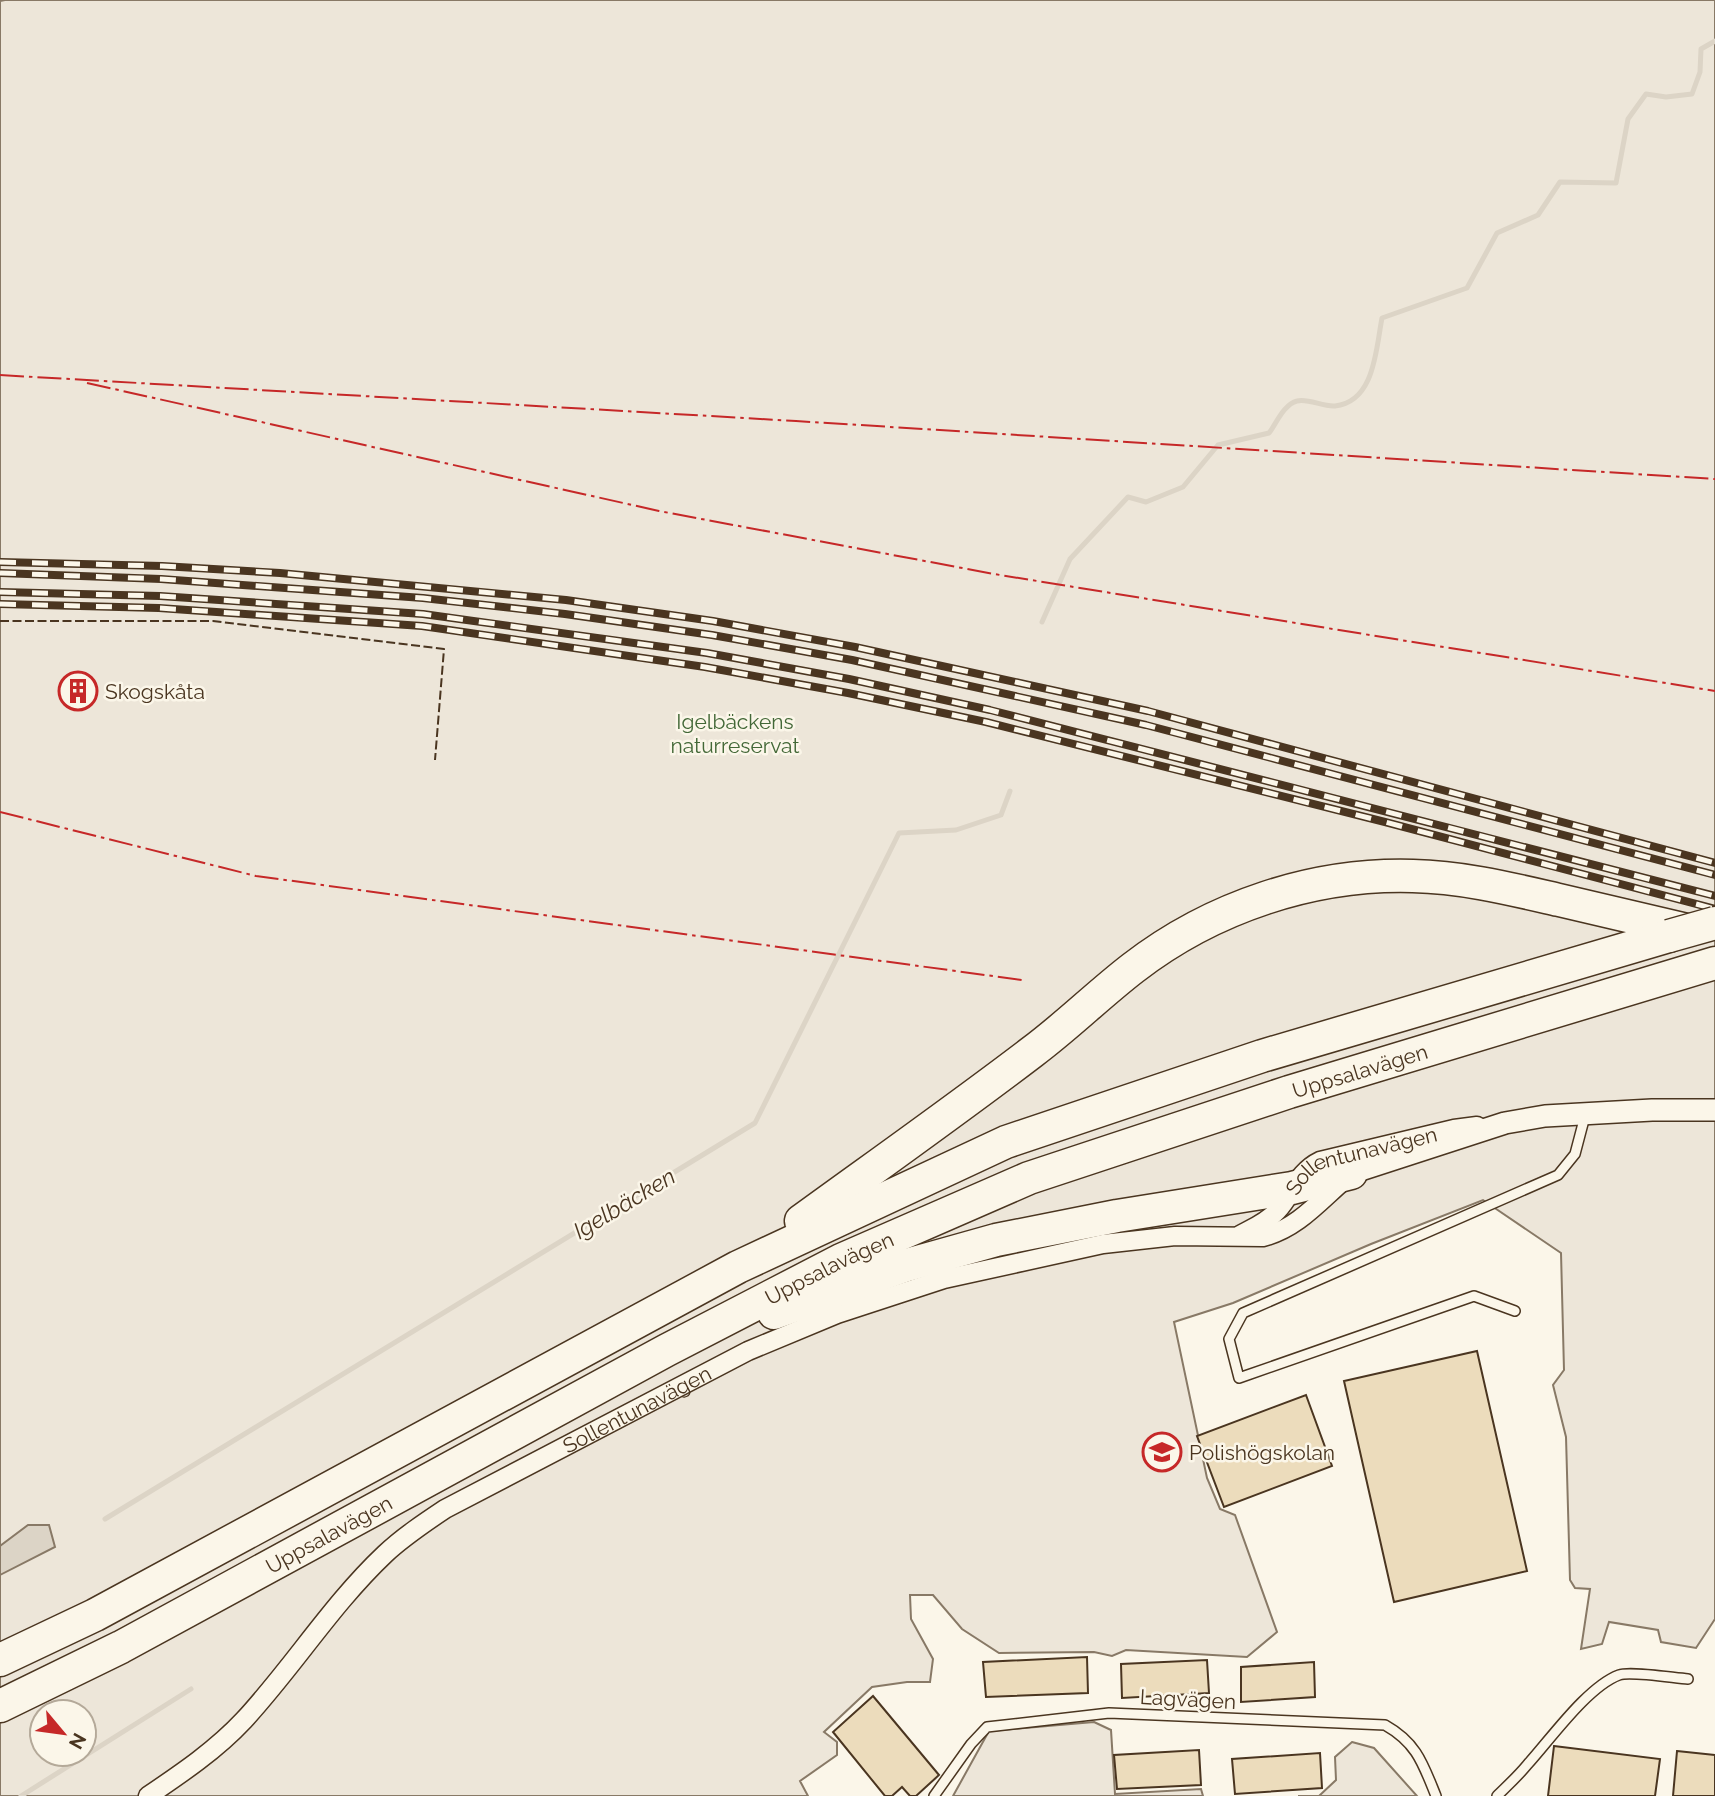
<svg xmlns="http://www.w3.org/2000/svg" width="1715" height="1796" viewBox="0 0 1715 1796" font-family="Raleway,sans-serif">
<rect width="100%" height="100%" fill="#fbf6e9"/>
<g fill="#ede6d9" stroke="#887966" stroke-width="2" fill-rule="evenodd">
<path d="M 5,0 L 1715,0 L 1715,1619 L 1696,1648 L 1661,1642 L 1658,1630 L 1609,1622 L 1602,1644 L 1581,1649 L 1590,1589 L 1575,1588 L 1570,1580 L 1566,1437 L 1553,1385 L 1564,1370 L 1561,1253 L 1483,1200 L 1371,1244 L 1233,1303 L 1174,1322 L 1207,1478 L 1220,1509 L 1235,1515 L 1277,1632 L 1247,1657 L 1126,1650 L 1112,1656 L 1094,1652 L 999,1653 L 962,1629 L 933,1595 L 910,1595 L 911,1619 L 933,1659 L 930,1682 L 907,1682 L 872,1687 L 824,1732 L 837,1742 L 837,1755 L 800,1781 L 808,1796 L 0,1796 L 0,1 ZM 42,1712 L 84,1712 L 84,1754 L 42,1754 Z"/>
<polygon points="1094,1722 1111,1730 1115,1794 1201,1789 1203,1796 953,1796 989,1731"/>
<polygon points="1352,1742 1374,1748 1417,1796 1298,1796 1319,1796 1336,1780 1335,1757"/>
</g>
<polygon fill="#dcd4c6" stroke="#887966" stroke-width="2" points="28,1525 49,1525 55,1547 0,1575 0,1546"/>
<g fill="none" stroke-linecap="round" stroke-linejoin="round">
<g stroke="#dcd4c6" stroke-width="5">
<path d="M 1042,622 L 1070,559 L 1128,497 L 1146,502 L 1183,487 L 1218,445 L 1269,433 C 1276,424 1284,404 1297,401 C 1308,398 1323,407 1335,406 C 1375,402 1376,348 1382,318 L 1467,288 L 1497,233 L 1538,215 L 1560,182 L 1616,183 L 1628,119 L 1646,94 L 1666,97 L 1692,94 L 1700,72 L 1701,49 L 1715,41"/>
<polyline points="105,1519 755,1123 899,833 956,830 1001,815 1010,791"/>
<polyline points="21,1796 191,1689"/>
</g>
</g>
<g fill="#ecdcbc" stroke="#4a3520" stroke-width="2">
<circle cx="78" cy="692" r="7"/>
<polygon points="1477,1351 1527,1571 1394,1602 1344,1381"/>
<polygon points="1306,1395 1332,1466 1224,1507 1197,1436"/>
<polygon points="1087,1657 1088,1693 986,1697 983,1662"/>
<polygon points="1207,1660 1209,1693 1122,1698 1121,1664"/>
<polygon points="1314,1662 1315,1697 1241,1702 1241,1667"/>
<polygon points="873,1696 939,1775 916,1796 910,1796 902,1787 892,1796 885,1796 833,1732"/>
<polygon points="1554,1746 1660,1759 1655,1796 1548,1796"/>
<polygon points="1199,1750 1201,1785 1117,1789 1114,1755"/>
<polygon points="1677,1751 1715,1755 1715,1796 1673,1796"/>
<polygon points="1320,1753 1322,1788 1235,1794 1232,1759"/>
</g>
<g fill="none" stroke-linecap="round" stroke-linejoin="round">
<defs>
<g id="service">
<polyline points="1515,1311 1474,1296 1239,1378 1229,1339 1243,1313 1558,1175 1575,1154 1585,1116"/>
<path d="M 934,1796 L 971,1744 L 987,1727 L 1109,1713 L 1385,1725 C 1417,1743 1423,1764 1436,1796"/>
<path d="M 1497,1796 C 1507,1786 1518,1776 1527,1765 C 1550,1740 1587,1687 1619,1675 C 1630,1671 1674,1678 1688,1679"/>
</g>
<g id="minor">
<path id="s1" d="M 1240,1235 C 1253,1228 1267,1222 1277,1211 C 1293,1194 1297,1172 1320,1161 L 1454,1129 L 1477,1126"/>
<path id="s2" d="M 148,1796 C 182,1773 216,1750 244,1720 C 293,1667 332,1604 385,1554 C 403,1537 424,1523 445,1509 L 748,1351 L 837,1314 L 944,1279 L 1103,1244 L 1175,1236 L 1263,1237 C 1296,1229 1319,1202 1343,1181"/>
</g>
<polyline id="tertiary" points="1351,1173 1505,1123 1545,1116 1652,1110 1715,1110"/>
<g id="motorway">
<path d="M 801,1221 C 878,1165 956,1110 1032,1052 C 1067,1026 1098,995 1133,968 C 1212,907 1313,873 1413,876 C 1463,877 1511,889 1559,900 C 1602,910 1645,920 1687,930"/>
<polyline points="774,1313 907,1265 996,1240 1117,1216 1292,1188 1351,1173"/>
<polyline points="0,1660 95,1615 738,1267 1006,1142 1262,1056 1669,936"/>
<path id="s3" d="M 0,1706 L 121,1647 L 667,1350 L 841,1260 L 1029,1178 L 1289,1092 L 1715,963"/>
</g>
</defs>
<use href="#service" stroke="#4a3520" stroke-width="12"/>
<use href="#minor" stroke="#4a3520" stroke-width="21"/>
<use href="#tertiary" stroke="#4a3520" stroke-width="24"/>
<use href="#motorway" stroke="#4a3520" stroke-width="35"/>
<use href="#service" stroke="#fbf6e9" stroke-width="9"/>
<use href="#minor" stroke="#fbf6e9" stroke-width="18"/>
<use href="#tertiary" stroke="#fbf6e9" stroke-width="21"/>
<use href="#motorway" stroke="#fbf6e9" stroke-width="32"/>
<defs>
<g id="rail">
<polyline points="0,562 162,566 280,573 566,600 713,621 855,647 1148,711 1715,863"/>
<polyline points="0,573 161,579 423,598 565,614 712,635 852,660 1146,725 1715,875"/>
<polyline points="0,592 160,596 423,614 707,653 849,679 990,710 1715,896"/>
<polyline points="0,604 159,608 422,626 705,667 848,693 986,722 1385,822 1715,909"/>
</g>
</defs>
<use href="#rail" stroke="#4a3520" stroke-width="8"/>
<use href="#rail" stroke="#fbf6e9" stroke-width="5" stroke-dasharray="16" stroke-linecap="butt"/>
<defs>
<polyline id="motorway-bridge" points="1669,936 1715,923"/>
</defs>
<use href="#motorway-bridge" stroke="#4a3520" stroke-width="35" stroke-linecap="butt"/>
<use href="#motorway-bridge" stroke="#fbf6e9" stroke-width="32"/>
<polyline stroke="#4a3520" stroke-width="2" stroke-dasharray="9 3.5" stroke-linecap="butt" points="0,621 213,621 444,649 435,760"/>
<g stroke="#c62828" stroke-width="2" stroke-dasharray="24 5 3.5 5" stroke-linecap="butt">
<polyline points="0,375 796,421 1715,479"/>
<polyline points="87,383 659,511 994,574 1715,691"/>
<polyline points="0,812 256,876 1022,980"/>
</g>
</g>
<defs>
<symbol id="building-ring" viewBox="-11 -11 22 22"><circle r="9.5" fill="#fbf6e9" stroke="#c62828" stroke-width="1.5"/><path d="M-4-6H4V6H1V3H-1V6H-4ZM-2.5-4.3h1.7v1.8h-1.7ZM.8-4.3h1.7v1.8H.8ZM-2.5-1h1.7V.8h-1.7ZM.8-1h1.7V.8H.8Z" fill="#c62828"/></symbol>
<symbol id="university-ring" viewBox="-11 -11 22 22"><circle r="9.5" fill="#fbf6e9" stroke="#c62828" stroke-width="1.5"/><path d="M0-5L7-2L0 1L-7-2ZM-4 1L0 2.5L4 1V4Q0 6-4 4Z" fill="#c62828"/></symbol>
</defs>
<g fill-rule="evenodd">
<use href="#building-ring" x="56" y="669" width="44" height="44"/>
<use href="#university-ring" x="1140" y="1430" width="44" height="44"/>
</g>
<g text-anchor="middle" dominant-baseline="central" stroke-width="5" stroke-linejoin="round" paint-order="stroke">
<g font-size="21" fill="#4a3520" stroke="#fbf6e9" text-anchor="start">
<text x="105" y="691">Skogskåta</text>
<text x="1189" y="1452">Polishögskolan</text>
</g>
<g font-size="21" fill="#436837" stroke="#fbf6e9">
<text x="735" y="721">Igelbäckens<tspan x="735" dy="24">naturreservat</tspan></text>
</g>
<g font-size="21" fill="#4a3520" stroke="#fbf6e9">
<text stroke="none"><textPath href="#s3" startOffset="1505">Uppsalavägen</textPath></text>
<text stroke="none"><textPath href="#s1" startOffset="149">Sollentunavägen</textPath></text>
<text stroke="none"><textPath href="#s3" startOffset="938">Uppsalavägen</textPath></text>
<text stroke="none"><textPath href="#s2" startOffset="632">Sollentunavägen</textPath></text>
<text stroke="none"><textPath href="#s3" startOffset="371">Uppsalavägen</textPath></text>
<text transform="translate(1188 1699) rotate(3)">Lagvägen</text>
</g>
<g font-size="23" font-style="italic" fill="#4a3520" stroke="#fbf6e9">
<text transform="translate(624 1203) rotate(-31)">Igelbäcken</text>
</g>
</g>
<g transform="translate(63 1733) rotate(119)"><circle r="33" fill="#fbf6e9" stroke="#b4a999" stroke-width="2"/>
<path d="M0-5L12 26L0 18L-12 26Z" fill="#c62828"/>
<text y="-10" font-size="19" font-weight="bold" text-anchor="middle" fill="#4a3520">N</text>
</g>
</svg>
